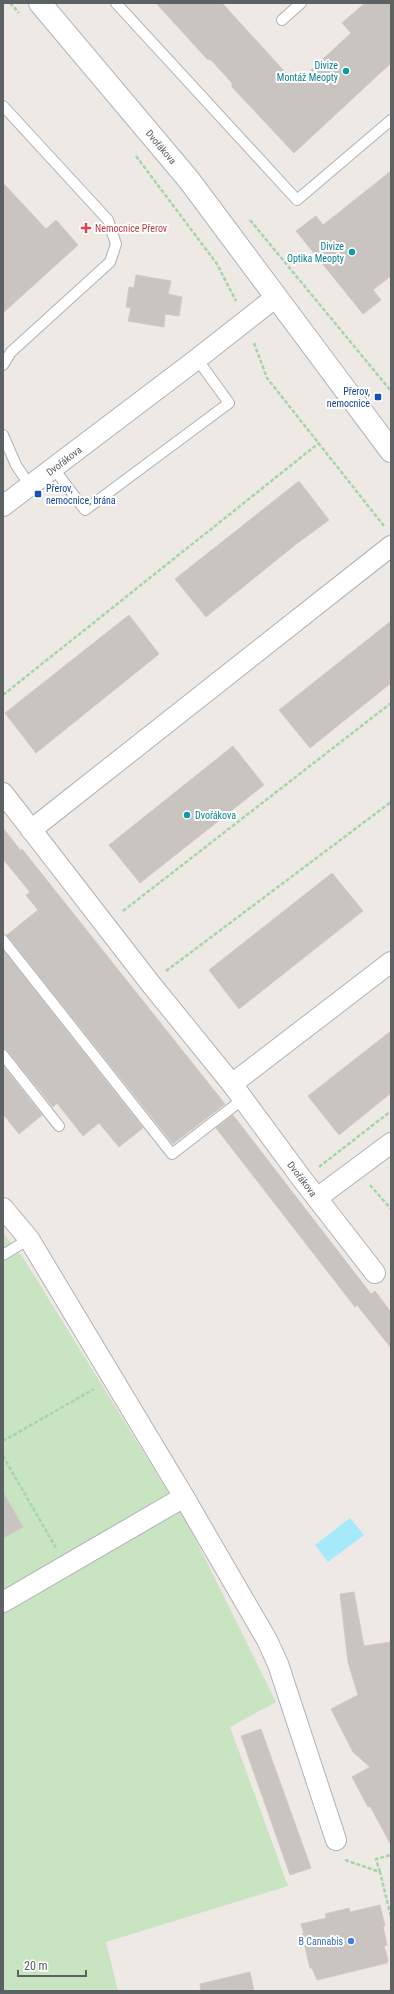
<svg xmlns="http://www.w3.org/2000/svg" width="394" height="1994" viewBox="0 0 394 1994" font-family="'Roboto Condensed',sans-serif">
<rect width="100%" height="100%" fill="#eee9e4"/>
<polygon fill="#c9e4c1" points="3,1233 24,1259 189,1526 276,1702 230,1727 288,1886 106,1942 118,1991 3,1991"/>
<polygon fill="#a6e9fb" points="350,1518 364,1535 328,1562 315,1545"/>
<g fill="#c9c4c0" stroke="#d2cac2">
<polygon points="156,3 222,3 296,84 351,33 342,23 365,3 391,3 391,63 294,153 232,87 232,83 211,60 207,59"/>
<polygon points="391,171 391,276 373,290 381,300 363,314 296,231 316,216 323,225"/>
<polygon points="3,183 46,229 56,220 78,245 3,313"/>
<polygon points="136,275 171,281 168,294 182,297 179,316 165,314 164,327 128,321 131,308 126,307 129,287 134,288"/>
<polygon points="299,481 329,520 295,545 206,617 175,579"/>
<polygon points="129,615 159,654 36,753 5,713"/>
<polygon points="391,621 391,683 310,748 279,710"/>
<polygon points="233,746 264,785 140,883 109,845"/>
<polygon points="3,828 21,851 22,849 225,1104 173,1144 7,935 38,910 26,895 30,892 3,859"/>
<polygon points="332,873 363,911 239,1009 209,970"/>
<polygon points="3,950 143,1128 119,1147 99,1123 83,1136 57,1103 53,1107 8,1051 3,1049"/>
<polygon points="391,1031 391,1093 339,1135 308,1096"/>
<polygon points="3,1066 42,1115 19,1134 3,1114"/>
<polygon points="233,1115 371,1294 375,1291 391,1312 391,1348 357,1305 355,1307 216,1128"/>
<polygon points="3,1492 23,1527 3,1538"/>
<polygon points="354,1592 364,1646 391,1642 391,1845 370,1806 368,1807 352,1777 370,1767 353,1752 331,1709 358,1695 348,1662 340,1594"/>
<polygon points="261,1729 311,1868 290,1875 241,1736"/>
<polygon points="380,1905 385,1926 383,1926 387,1945 384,1946 388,1960 387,1963 317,1980 312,1968 310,1968 302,1934 304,1934 301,1924 326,1918 325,1914 349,1908 350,1912"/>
<polygon points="250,1972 254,1991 201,1991 200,1984"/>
</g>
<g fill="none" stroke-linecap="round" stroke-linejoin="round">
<defs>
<g id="service">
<polyline points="116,3 297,200 391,120"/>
<polyline points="282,20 301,3"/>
<polyline points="3,106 108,220 116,244 110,262 11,352 3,365"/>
<polyline points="3,435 16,465 30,486"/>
<polyline points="54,469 85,510 229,403 197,359"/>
<polyline points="3,940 172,1154 243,1099"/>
<polyline points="3,1055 59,1126"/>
<polyline points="3,1255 29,1239"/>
</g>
<g id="minor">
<polyline points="3,506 197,359 276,297"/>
<polyline points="3,793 150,983 232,1084 302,1179 375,1273"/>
<polyline points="31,830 391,546"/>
<polyline points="232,1084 391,962"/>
<polyline points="317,1198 391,1143"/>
<polyline points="3,1208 29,1239 184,1497 267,1640 278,1664 336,1840"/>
<polyline points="3,1602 184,1497"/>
</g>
<polyline id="secondary" points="40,3 189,180 391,451"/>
</defs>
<use href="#service" stroke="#afb3b6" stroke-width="12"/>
<use href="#minor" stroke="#afb3b6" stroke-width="22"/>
<use href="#secondary" stroke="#b0b5b8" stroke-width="24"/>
<g stroke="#a5d6a7" stroke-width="2.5" stroke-dasharray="4 2" stroke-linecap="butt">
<polyline points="10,3 19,13"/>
<polyline points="136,156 217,264 236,301"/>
<polyline points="250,220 391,391"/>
<polyline points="254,343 267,378 384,526"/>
<polyline points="3,695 319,443"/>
<polyline points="123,911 391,703"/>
<polyline points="166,971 391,802"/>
<polyline points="319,1167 391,1111"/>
<polyline points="370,1185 391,1209"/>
<polyline points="3,1441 94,1389"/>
<polyline points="3,1456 56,1548"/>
<polyline points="345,1860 380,1872 391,1917"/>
<polyline points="380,1872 376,1859 391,1855"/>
</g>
<use href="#service" stroke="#fff" stroke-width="10"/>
<use href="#minor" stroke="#fff" stroke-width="20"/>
<use href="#secondary" stroke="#fff" stroke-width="22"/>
</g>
<g fill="#0f9aa8" stroke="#fff" stroke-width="1.5">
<circle cx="346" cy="71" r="4"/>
<circle cx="352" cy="252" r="4"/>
<circle cx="187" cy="815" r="4"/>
</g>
<path fill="#e0444e" stroke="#fff" stroke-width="1.5" d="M84 222h4v4h4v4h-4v4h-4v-4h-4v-4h4z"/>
<g fill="#1a4fb4" stroke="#fff" stroke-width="1.5">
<rect x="374" y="393" width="8" height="8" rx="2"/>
<rect x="34" y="490" width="8" height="8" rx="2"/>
</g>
<circle fill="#3f7fe0" stroke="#fff" stroke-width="1.5" cx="351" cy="1941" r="4"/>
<g text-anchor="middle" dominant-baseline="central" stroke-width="4" stroke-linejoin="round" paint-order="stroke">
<g font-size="10" fill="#0d838f" stroke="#fff" text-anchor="end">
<text x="338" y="65">Divize<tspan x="338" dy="12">Montáž Meopty</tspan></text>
<text x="344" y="246">Divize<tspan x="344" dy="12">Optika Meopty</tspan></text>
<text x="195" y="815" text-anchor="start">Dvořákova</text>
</g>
<g font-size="10" fill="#5c6164" stroke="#fff">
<text transform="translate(161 147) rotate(50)">Dvořákova</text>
<text transform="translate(64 461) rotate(-37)">Dvořákova</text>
<text transform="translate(302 1179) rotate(53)">Dvořákova</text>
</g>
<g font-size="10" fill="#be3a42" stroke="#fff" text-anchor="start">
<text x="95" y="228">Nemocnice Přerov</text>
</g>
<g font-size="10" fill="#164399" stroke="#fff" text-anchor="end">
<text x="370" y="391">Přerov,<tspan x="370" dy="12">nemocnice</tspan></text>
<text x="46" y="488" text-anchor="start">Přerov,<tspan x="46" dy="12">nemocnice, brána</tspan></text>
</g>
<g font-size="10" fill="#366cbe" stroke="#fff" text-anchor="end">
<text x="343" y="1941">B Cannabis</text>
</g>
</g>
<rect width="394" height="1994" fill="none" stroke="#5c6164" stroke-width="8"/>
<path d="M18 1970v6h68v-6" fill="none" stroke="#5c6164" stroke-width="2"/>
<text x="24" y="1970" font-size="12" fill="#5c6164" stroke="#ffffff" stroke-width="3" paint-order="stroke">20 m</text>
</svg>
